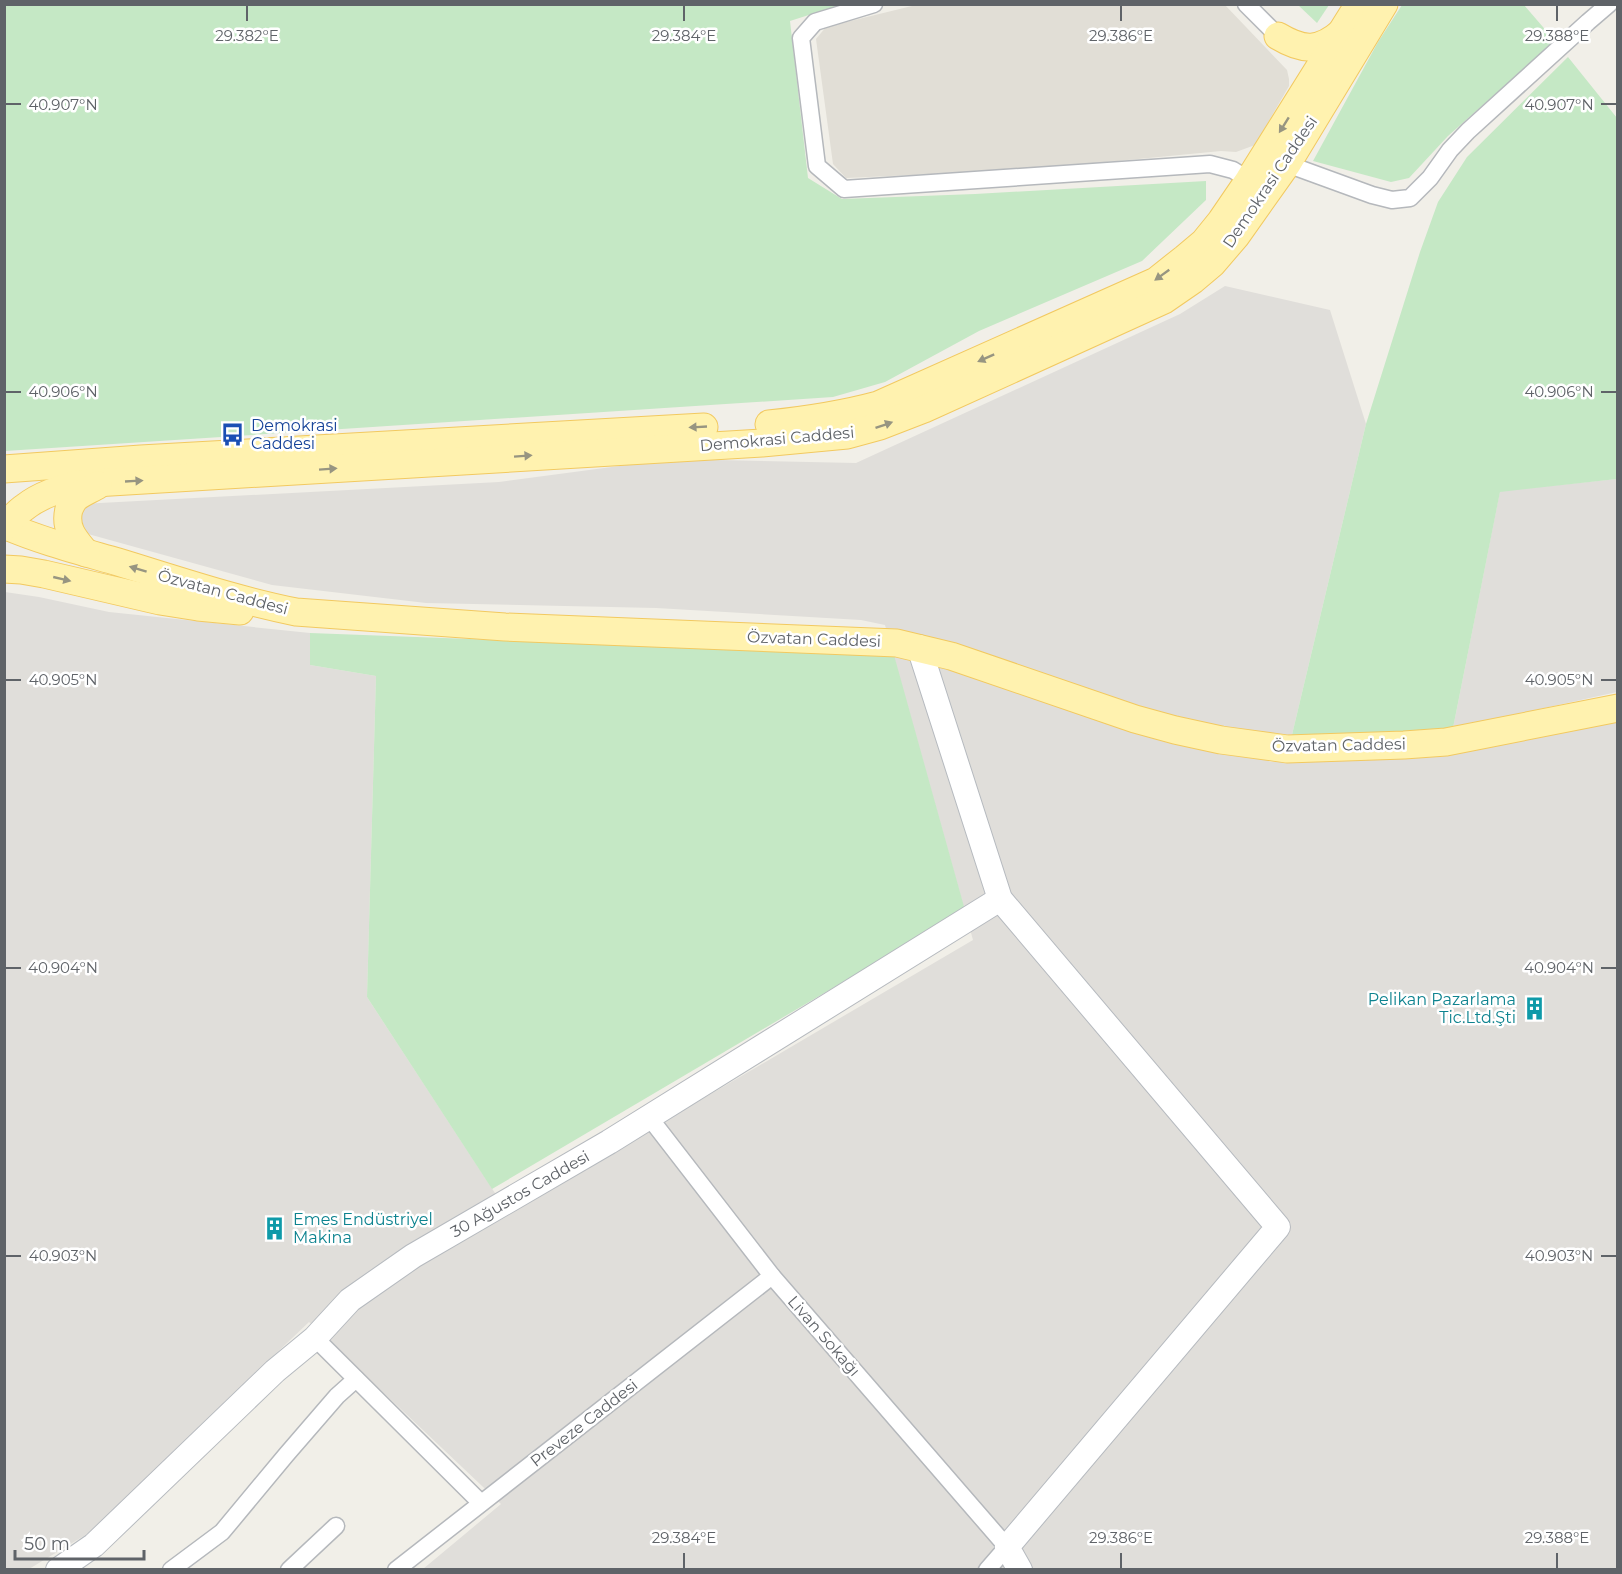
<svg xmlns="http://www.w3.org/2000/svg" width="1622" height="1574" viewBox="0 0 1622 1574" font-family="Montserrat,sans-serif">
<rect width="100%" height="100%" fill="#f1efe8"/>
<g fill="#e0deda">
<polygon points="1225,286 1330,310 1366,424 1291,739 1269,762 1454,753 1617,722 1617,1569 423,1569 501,1504 309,1322 175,1450 97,1528 29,1569 5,1570 5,592 39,597 109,612 310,633 310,665 376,676 367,997 508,1213 973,940 885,625 861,620 656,608 426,603 272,585 70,529 81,504 499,482 672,459 856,463 1180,314"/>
<polygon points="1617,479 1617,692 1453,728 1500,491"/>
</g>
<polygon fill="#e1ded6" points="916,5 1225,5 1287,70 1289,79 1289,86 1255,145 1236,152 1221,151 1024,170 846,178 833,164 816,39 826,27"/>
<g fill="#c5e8c5">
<polygon points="5,4 840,5 790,21 808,178 842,199 975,194 1206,181 1206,200 1142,261 979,331 885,382 833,397 5,451"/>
<polygon points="1298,5 1329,5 1317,23"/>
<polygon points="1402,5 1524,5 1555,41 1448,136 1409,178 1391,182 1313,161 1378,42"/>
<polygon points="1568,57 1617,118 1617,479 1500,492 1453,728 1291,739 1366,424 1420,252 1438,202 1467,157"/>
<polygon points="310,633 894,655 965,910 492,1189 367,997 376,676 310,665"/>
</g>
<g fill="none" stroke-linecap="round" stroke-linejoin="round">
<defs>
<g id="street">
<polyline points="874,4 815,22 801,38 817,166 844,189 1210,164 1233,170 1249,180"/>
<polyline points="1246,4 1278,36"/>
<polyline points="1287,164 1372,195 1392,200 1410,198 1430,178 1450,150 1468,131 1588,22 1609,4"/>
<polyline points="649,1117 772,1276 1007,1547 987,1570"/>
<polyline points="315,1338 481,1503"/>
<polyline points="171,1570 222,1532 286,1455 337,1396 356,1379"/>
<polyline points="289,1570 336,1526"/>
<polyline points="396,1570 772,1276"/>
</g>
<g id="secondary">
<polyline points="919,647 1000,899 1278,1227 1007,1547 1020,1570"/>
<polyline points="58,1570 94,1545 275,1371 315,1338 350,1300 413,1256 609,1142 1000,899"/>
</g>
<g id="primary">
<path d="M 1278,36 C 1303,51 1319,52 1342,32"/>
<path d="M 769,424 C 807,420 841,415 878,405 L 1156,281 L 1185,258 L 1204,242 L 1221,221 L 1249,180 L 1359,4"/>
<polyline points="4,469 141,459 704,427"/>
<path d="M 4,525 C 41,541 80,551 118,562 C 177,580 236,600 296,612 L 505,627 L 897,643 L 951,656 L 1135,719 L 1175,730 L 1221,740 L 1287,749 L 1404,745 L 1446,742 L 1618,708"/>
<path d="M 4,527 C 11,520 17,512 25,507 C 40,495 60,489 78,484 L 762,443 L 847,435 L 880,426 L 924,409 L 1164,300 L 1193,280 L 1212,264 L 1236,236 L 1287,164 L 1384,4"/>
<path d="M 86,553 C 74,539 64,528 69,509 C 71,505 73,500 77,497 C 83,492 92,489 98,485"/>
<polyline points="4,569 21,570 44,574 160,601 198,607 240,611"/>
</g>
</defs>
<use href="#street" stroke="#b5b8bc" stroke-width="19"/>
<use href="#secondary" stroke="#b6babf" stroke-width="26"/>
<use href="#primary" stroke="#f2c960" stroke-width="29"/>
<use href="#street" stroke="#fff" stroke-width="16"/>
<use href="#secondary" stroke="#fff" stroke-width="24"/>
<use href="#primary" stroke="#fff2af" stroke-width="27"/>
</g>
<defs><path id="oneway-solid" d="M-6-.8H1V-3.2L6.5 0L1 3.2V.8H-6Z" transform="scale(1.5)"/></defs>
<g fill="#979581">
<use href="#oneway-solid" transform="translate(1284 125) rotate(122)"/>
<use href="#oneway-solid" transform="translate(1162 275) rotate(144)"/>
<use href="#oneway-solid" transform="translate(986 358) rotate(156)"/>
<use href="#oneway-solid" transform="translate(884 425) rotate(-19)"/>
<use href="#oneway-solid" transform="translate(698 427) rotate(177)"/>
<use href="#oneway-solid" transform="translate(523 456) rotate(-4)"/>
<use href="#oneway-solid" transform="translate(328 469) rotate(-4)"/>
<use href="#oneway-solid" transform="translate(134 481) rotate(-3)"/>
<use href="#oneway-solid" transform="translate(138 569) rotate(-163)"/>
<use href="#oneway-solid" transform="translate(62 579) rotate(13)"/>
</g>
<path fill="none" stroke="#5f6368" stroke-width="2" d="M 247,6 L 247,21M 684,6 L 684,21M 1121,6 L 1121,21M 1557,6 L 1557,21M 6,104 L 21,104M 1601,104 L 1616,104M 6,392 L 21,392M 1601,392 L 1616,392M 6,680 L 21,680M 1601,680 L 1616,680M 6,968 L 21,968M 1601,968 L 1616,968M 6,1256 L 21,1256M 1601,1256 L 1616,1256M 684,1553 L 684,1568M 1121,1553 L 1121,1568M 1557,1553 L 1557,1568"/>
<defs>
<symbol id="bus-bare" viewBox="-9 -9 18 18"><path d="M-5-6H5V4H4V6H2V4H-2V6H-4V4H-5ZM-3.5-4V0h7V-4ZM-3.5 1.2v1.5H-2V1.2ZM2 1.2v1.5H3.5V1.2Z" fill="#1a4fb4" stroke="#fff" stroke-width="2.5" paint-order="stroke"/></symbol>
<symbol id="building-bare" viewBox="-9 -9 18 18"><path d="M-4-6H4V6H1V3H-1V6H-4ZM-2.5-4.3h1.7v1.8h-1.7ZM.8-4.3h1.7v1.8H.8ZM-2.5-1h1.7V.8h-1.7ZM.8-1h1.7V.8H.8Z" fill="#0f9aa8" stroke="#fff" stroke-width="2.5" paint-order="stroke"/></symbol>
</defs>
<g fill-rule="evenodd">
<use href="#bus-bare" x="216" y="418" width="33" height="33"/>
<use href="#building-bare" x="1518" y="992" width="33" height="33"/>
<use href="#building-bare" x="258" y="1212" width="33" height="33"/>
</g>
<g text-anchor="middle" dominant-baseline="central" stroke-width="5" stroke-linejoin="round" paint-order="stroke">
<g font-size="16" fill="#5f6368" stroke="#fff">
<text transform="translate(1270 182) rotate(-56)">Demokrasi Caddesi</text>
<text transform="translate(777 439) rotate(-5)">Demokrasi Caddesi</text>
<text transform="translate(223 592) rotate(15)">Özvatan Caddesi</text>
<text transform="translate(814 639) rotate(2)">Özvatan Caddesi</text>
<text transform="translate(1339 745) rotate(-1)">Özvatan Caddesi</text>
<text transform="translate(520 1194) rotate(-30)">30 Ağustos Caddesi</text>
<text transform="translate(824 1336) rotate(49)">Livan Sokağı</text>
<text transform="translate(584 1423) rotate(-38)">Preveze Caddesi</text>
</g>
<g font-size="16" fill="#164399" stroke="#fff" text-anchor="start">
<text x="251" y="425">Demokrasi<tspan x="251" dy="18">Caddesi</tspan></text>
</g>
<g font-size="16" fill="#0d838f" stroke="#fff" text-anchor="end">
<text x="1516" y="999">Pelikan Pazarlama<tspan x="1516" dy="18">Tic.Ltd.Şti</tspan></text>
<text x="293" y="1219" text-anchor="start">Emes Endüstriyel<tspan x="293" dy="18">Makina</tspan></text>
</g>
</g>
<g font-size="15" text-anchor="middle" fill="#5f6368" stroke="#fff" stroke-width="5" stroke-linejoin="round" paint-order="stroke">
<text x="247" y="41">29.382°E</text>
<text x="684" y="41">29.384°E</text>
<text x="1121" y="41">29.386°E</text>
<text x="1557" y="41">29.388°E</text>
<text x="63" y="110">40.907°N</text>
<text x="1559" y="110">40.907°N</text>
<text x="63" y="397">40.906°N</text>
<text x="1559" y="397">40.906°N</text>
<text x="63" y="685">40.905°N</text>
<text x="1559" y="685">40.905°N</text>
<text x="63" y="973">40.904°N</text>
<text x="1559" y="973">40.904°N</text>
<text x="63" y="1261">40.903°N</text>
<text x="1559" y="1261">40.903°N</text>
<text x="684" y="1543">29.384°E</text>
<text x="1121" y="1543">29.386°E</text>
<text x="1557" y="1543">29.388°E</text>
</g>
<rect width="1622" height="1574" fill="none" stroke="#5f6368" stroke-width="12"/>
<path d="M15 1550v9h129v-9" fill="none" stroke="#5f6368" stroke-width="3"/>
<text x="24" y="1550" font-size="18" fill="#5f6368" stroke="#ffffff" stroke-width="4.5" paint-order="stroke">50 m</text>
</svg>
